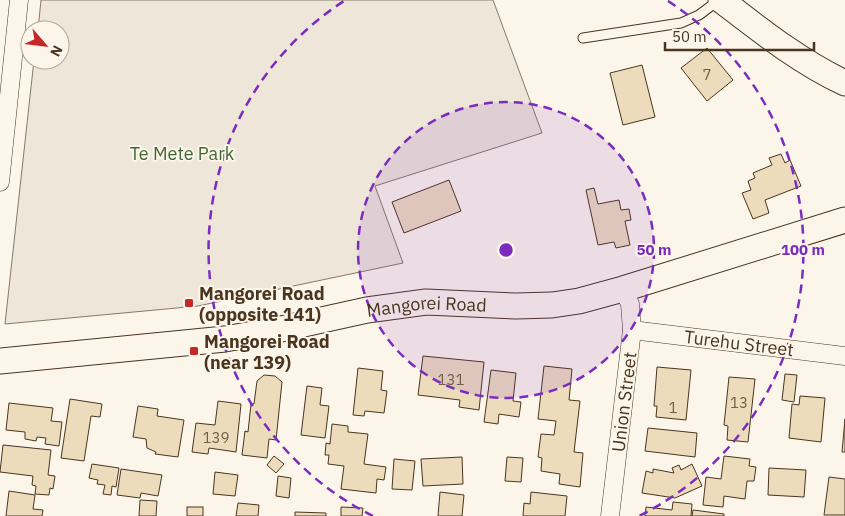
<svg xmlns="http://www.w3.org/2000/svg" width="845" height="516" viewBox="0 0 845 516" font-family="'IBM Plex Sans',sans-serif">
<rect width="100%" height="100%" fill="#fbf6e9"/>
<polygon fill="#ede6d9" stroke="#887966" points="41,0 493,0 542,133 375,186 403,263 198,306 5,324 34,60 60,60 60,30 38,30"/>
<g fill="#ecdcbc" stroke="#4a3520">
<polygon points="707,48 733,80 707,101 681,68"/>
<polygon points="642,65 655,117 623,125 610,73"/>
<polygon points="781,154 785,163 790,160 801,186 765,200 769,213 753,219 742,193 751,190 748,181 755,178 753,173 772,165 769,158"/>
<polygon points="449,180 461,211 404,233 392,202"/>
<polygon points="594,188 598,204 619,200 621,210 629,209 631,220 625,221 630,245 616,248 614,242 598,245 586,190"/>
<polygon points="423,356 484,362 479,410 459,407 460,400 418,395"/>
<polygon points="544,366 572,369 569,400 580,401 574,452 583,453 580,487 559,484 560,474 541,471 542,458 538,457 541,434 554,435 556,421 538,419"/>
<polygon points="657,367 691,370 686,420 656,417 657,406 654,406"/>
<polygon points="358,368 383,371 381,390 387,391 384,413 365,411 364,416 353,415"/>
<polygon points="491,370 516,373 513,401 521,402 519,417 499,414 498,424 484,422"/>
<polygon points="785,374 797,375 794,402 782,400"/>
<polygon points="264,375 275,376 282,382 276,440 269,439 267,458 242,455 245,431 248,432 251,404 254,404 257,381"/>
<polygon points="729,377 755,379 748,442 727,440 728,426 724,425"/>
<polygon points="307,386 322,388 320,405 329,406 325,438 301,435"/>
<polygon points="800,396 825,398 821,442 789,438 792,404 799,405"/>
<polygon points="70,399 102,404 100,417 91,416 84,461 61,458"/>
<polygon points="218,401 241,404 236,452 209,448 208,454 192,452 196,423 215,425"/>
<polygon points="9,403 53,408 51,421 62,422 59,446 45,444 46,438 37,437 36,441 25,439 25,432 6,430"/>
<polygon points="138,406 158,409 157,416 184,420 178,457 155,454 156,452 147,448 146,439 133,437"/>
<polygon points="845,419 845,452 842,452"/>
<polygon points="332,424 348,426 348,432 368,434 364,464 386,467 384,480 377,479 376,493 341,489 344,466 328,464 329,455 325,455 326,443 330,444"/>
<polygon points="648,428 697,433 695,457 645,451"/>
<polygon points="3,445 51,450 48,475 55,476 53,489 50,488 49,495 35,494 36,486 32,485 33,476 0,472"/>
<polygon points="274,456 284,464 276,473 267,465"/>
<polygon points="724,456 750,459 749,466 756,467 754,481 747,481 745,499 724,496 723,507 703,505 706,477 721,479"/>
<polygon points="462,457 463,484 423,486 421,459"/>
<polygon points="507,457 523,458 521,482 505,481"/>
<polygon points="394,459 415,461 412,490 392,489"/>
<polygon points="92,464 119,468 116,487 112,486 111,495 103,494 105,485 97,484 98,480 89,478"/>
<polygon points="692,464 702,486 675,498 642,493 646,471 653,473 653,469 674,473 672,468 679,465 681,470"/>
<polygon points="769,468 806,470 804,497 768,495"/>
<polygon points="121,469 162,475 158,496 141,493 140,498 117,495"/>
<polygon points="215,472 238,475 235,496 213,494"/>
<polygon points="278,476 291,478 289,498 276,496"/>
<polygon points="829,477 845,479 845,515 824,515"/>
<polygon points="9,491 35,495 33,509 43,510 42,516 6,516"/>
<polygon points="440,492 464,495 462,516 438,516"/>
<polygon points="531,492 567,496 565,516 523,516 524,503 530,504"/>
<polygon points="140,500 157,501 156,516 139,516"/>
<polygon points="673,502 692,504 691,516 645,516 646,507 672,510"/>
<polygon points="238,503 259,505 258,516 236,516"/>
<rect x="187" y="507" width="16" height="9"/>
<polygon points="341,507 363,508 362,516 341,516"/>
<polygon points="693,510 724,514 724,516 692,516"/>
<polygon points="295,512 326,513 326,516 295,516"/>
</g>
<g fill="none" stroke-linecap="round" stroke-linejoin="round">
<defs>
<polyline id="lane" points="583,38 681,23 699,15 719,0"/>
<g id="street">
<polyline points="0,182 19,0"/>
<polyline points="632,330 845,356"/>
<polyline points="610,516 632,330 630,304 623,289"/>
</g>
<g id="secondary">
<path d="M 721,0 C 760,30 800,62 845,83"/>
<path id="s1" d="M 0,361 L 225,339 L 281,329 L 367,310 L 426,302 L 516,306 L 552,305 L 579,301 L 623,289 L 845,220"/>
</g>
</defs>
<use href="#lane" stroke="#4a3520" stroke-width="11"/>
<use href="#street" stroke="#4a3520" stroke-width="19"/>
<use href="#secondary" stroke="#4a3520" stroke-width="27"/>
<use href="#lane" stroke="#fbf6e9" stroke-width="9"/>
<use href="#street" stroke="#fbf6e9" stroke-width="18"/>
<use href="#secondary" stroke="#fbf6e9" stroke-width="25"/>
</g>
<circle cx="506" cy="250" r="148" fill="#7b2cbf" fill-opacity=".12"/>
<g fill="none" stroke="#7b2cbf" stroke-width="2.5" stroke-dasharray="9 6">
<circle cx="506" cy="250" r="148"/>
<path d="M373 516A297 297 0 0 1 344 1M668 1A297 297 0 0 1 639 516"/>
</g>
<g fill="#c62828" stroke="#fbf6e9" stroke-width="2">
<rect x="184" y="298" width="10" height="10" rx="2.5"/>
<rect x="189" y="346" width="10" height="10" rx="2.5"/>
</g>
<g text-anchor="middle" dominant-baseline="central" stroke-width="4" stroke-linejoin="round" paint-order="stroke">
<g font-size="15" fill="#725f47">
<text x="707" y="74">7</text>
<text x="451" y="379">131</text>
<text x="739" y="402">13</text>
<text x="673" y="407">1</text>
<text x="216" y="437">139</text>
</g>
<g font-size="18" fill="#436837" stroke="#fbf6e9">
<text x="182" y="153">Te Mete Park</text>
</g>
<g font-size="18" font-weight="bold" fill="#4a3520" stroke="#fbf6e9" text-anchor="start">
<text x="199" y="293">Mangorei Road<tspan x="199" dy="21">(opposite 141)</tspan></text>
<text x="204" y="341">Mangorei Road<tspan x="204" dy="21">(near 139)</tspan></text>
</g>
<g font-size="18" fill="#4a3520" stroke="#fbf6e9">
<text stroke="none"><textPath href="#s1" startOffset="431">Mangorei Road</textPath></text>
<text transform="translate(739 343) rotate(7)">Turehu Street</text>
<text transform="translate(624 402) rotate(-83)">Union Street</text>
</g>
</g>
<circle cx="506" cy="250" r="8" fill="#7b2cbf" stroke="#fbf6e9" stroke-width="2.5"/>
<g font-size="15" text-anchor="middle" font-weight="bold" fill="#7b2cbf" stroke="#fbf6e9" stroke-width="4" stroke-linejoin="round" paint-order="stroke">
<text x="654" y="255">50 m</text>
<text x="803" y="255">100 m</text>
</g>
<g transform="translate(45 45) rotate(118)"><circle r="24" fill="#fbf6e9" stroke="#b4a999"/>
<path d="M0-4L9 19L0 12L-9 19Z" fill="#c62828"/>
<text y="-8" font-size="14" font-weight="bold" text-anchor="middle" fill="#4a3520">N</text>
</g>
<path d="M665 42v8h149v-8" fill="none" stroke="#4a3520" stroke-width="2.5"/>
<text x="672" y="42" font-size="15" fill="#4a3520" stroke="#fbf6e9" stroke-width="4" paint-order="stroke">50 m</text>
</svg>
